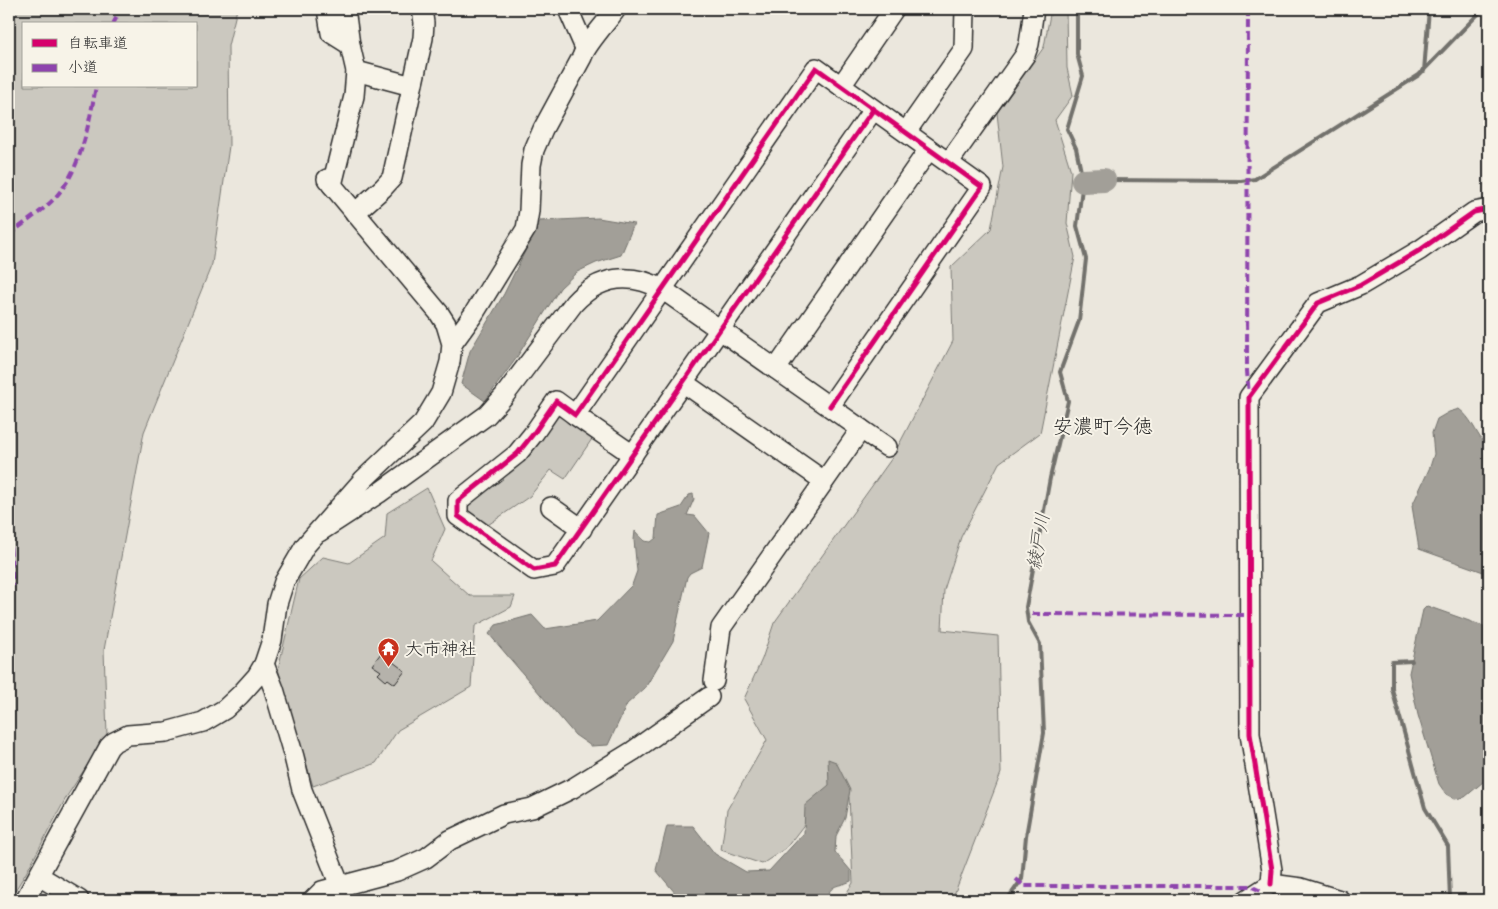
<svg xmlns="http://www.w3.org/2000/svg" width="1498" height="909" viewBox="0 0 1498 909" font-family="Itim,'Klee One',sans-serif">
<rect width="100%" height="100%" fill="#ebe7dd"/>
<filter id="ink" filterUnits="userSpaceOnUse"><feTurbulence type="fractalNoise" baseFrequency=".02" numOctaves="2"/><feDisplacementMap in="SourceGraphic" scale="10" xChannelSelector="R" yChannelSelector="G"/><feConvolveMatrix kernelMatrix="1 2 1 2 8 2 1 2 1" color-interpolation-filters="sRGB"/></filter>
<g filter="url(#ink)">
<g fill="#cbc8bf" stroke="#7b7a75" fill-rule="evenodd">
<path d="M 9,9 L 237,9 L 228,46 L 229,146 L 212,264 L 144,432 L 104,650 L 107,735 L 67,796 L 26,873 L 9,900 ZM 24,24 L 196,24 L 196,86 L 24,86 Z"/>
<polygon points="1051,9 1066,9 1067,68 1073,95 1055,120 1071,171 1067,223 1075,257 1040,433 999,463 961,537 944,590 942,630 998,636 1001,773 952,900 842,900 853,883 849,797 829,792 786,848 762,864 721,850 727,810 767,740 744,699 762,659 774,623 892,458 953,341 951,267 991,229 1003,167 997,113 1044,47"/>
<polygon points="557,413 594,436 565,479 551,470 530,496 485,527 464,513 464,504"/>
<polygon points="427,488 445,529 431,561 470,596 515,596 511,607 475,626 471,687 398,730 376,763 313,786 278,669 299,579 323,557 349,563 385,538 387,513"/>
</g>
<g fill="#a29f98" stroke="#72716c">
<polygon points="598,218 634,224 621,255 596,263 577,272 560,288 515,360 485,401 461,384 470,351 504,294 540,221"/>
<path d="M 1459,409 C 1471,418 1475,431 1484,443 L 1489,443 L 1489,574 L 1419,549 L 1412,506 L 1430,467 L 1434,454 L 1432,433 L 1437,419 L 1449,412 Z"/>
<polygon points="693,494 694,499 687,515 695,516 709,533 702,567 690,573 687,577 673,641 645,688 627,704 608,745 591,746 575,735 489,634 496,625 532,615 545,629 597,621 632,585 637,571 634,540 635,531 644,541 651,542 656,538 658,515 681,507 689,495"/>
<polygon points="1427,606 1489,628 1489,777 1465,797 1455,799 1446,794 1439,784 1418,715 1409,673 1423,610"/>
<path d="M 828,759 L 836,762 L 850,790 L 845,818 L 836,836 L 835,852 L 851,871 L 851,881 C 836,888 833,882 825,900 L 681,900 L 656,870 L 667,826 L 693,826 L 715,854 L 746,872 L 769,871 L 804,833 L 805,805 L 829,785 Z"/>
</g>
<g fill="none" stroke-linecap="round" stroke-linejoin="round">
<g stroke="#72716c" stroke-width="4">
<polyline points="1424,71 1429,9"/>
<polyline points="1104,180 1241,181 1255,179 1419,75 1483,9"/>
<polyline points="1412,661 1392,662 1392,689 1425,808 1448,846 1450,900"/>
<polyline points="1007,900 1022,879 1026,836 1044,733 1040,644 1028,622 1026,607 1050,478 1068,401 1060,372 1079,321 1086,259 1077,226 1083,181 1076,148 1067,129 1083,76 1077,54 1077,9"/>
</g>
<polyline stroke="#a29f98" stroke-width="24" points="1083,181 1104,180"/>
</g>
<polygon fill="#b5b2ab" stroke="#2b2b2b" points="381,653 405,671 395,684 388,679 386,681 378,674 381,671 372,665"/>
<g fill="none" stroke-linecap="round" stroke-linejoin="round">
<defs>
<g id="minor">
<polyline points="327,9 331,33 350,45 356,71 354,96 332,185"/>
<polyline points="568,9 585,48"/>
<polyline points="346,16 350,45"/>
<polyline points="356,71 412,86"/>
<polyline points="841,86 894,9"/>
<polyline points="906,132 964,49 965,9"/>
<polyline points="949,162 1025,55 1029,44 1034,9"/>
<polyline points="355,213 383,188 392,178 423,38 424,23 422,9"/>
<path d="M 452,344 L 473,315 L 526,229 L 529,211 L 531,165 L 534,150 L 543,129 L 582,57 C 586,44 607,22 616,9"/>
<polyline points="776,369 929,149"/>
<polyline points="684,383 824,481"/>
<polyline points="830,406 982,187 816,68 575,415 556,401 534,433 517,454 458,501 458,516 534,570 555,566 873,110"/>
<polyline points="575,415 633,455"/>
<polyline points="861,429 887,447"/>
<polyline points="551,507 582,529"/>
<path d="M 319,532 L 379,493 L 487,415 L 504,396 L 574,303 C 599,276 630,272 662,289 L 861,429 L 721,628 L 714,681"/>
<polyline points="264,664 274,689 294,757 302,790 340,886"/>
<polyline points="39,876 79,900"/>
<polyline points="1271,884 1272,870 1250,734 1249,397 1318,303 1361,285 1420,250 1474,212 1489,209"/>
<polyline points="25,900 109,747 114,742 128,735 166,732 203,722 225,709 240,695 257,676 264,664 272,640 277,604 284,582 305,546 363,480 423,423 441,393 450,362 452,344 446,324 439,313 327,179"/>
<polyline points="313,900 322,891 397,871 426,858 450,840 504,814 532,808 573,788 633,751 709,697"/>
<polyline points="1246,900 1271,884 1301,888 1340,900"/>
</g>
</defs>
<use href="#minor" stroke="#2b2b2b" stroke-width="22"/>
<use href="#minor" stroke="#f7f3e8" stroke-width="19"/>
<g stroke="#8e44ad" stroke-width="4" stroke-dasharray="8 4" stroke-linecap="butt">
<polyline points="1248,9 1247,371 1249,396"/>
<polyline points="113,24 121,9"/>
<path d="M 9,235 C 26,221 49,208 62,189 C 82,163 90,119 96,86"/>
<polyline points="9,535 13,581 9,603"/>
<polyline points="1032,614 1249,615"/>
<polyline points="1016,879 1024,886 1250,886 1261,891"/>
</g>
<defs>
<g id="cycleway">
<polyline points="830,406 982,187 816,68 575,415 556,401 534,433 517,454 458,501 458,516 534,570 555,566 873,110"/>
<polyline points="1271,884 1272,870 1250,734 1249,397 1318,303 1361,285 1420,250 1474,212 1489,209"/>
</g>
</defs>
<use href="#cycleway" stroke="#f7f3e8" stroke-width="8"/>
<use href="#cycleway" stroke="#d6006c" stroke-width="5"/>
</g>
</g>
<defs>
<symbol id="temple-pin" viewBox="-11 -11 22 30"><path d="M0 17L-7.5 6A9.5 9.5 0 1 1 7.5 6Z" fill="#c8321e" stroke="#f7f3e8"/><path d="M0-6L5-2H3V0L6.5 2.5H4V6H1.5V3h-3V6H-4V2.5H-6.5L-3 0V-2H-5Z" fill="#fff"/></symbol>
</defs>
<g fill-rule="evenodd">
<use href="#temple-pin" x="376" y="636" width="25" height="34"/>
</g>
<g text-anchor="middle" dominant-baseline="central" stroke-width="4" stroke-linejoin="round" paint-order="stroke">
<g font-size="18" fill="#2b2b2b" stroke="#f7f3e8" text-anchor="start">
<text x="405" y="649">大市神社</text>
</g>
<g font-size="19" font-style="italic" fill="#555451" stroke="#f7f3e8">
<text transform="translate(1038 541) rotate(-80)">綾戸川</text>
</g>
<g font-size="20" fill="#2b2b2b" stroke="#f7f3e8">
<text x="1103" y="426">安濃町今徳</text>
</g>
</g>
<rect width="1498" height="909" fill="none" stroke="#f7f3e8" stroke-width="30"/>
<rect x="15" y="15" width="1468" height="879" fill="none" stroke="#2b2b2b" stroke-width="2" filter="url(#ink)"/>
<rect x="22" y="22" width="175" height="65" fill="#f7f3e8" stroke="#a5a39c"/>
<rect x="32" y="39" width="25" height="8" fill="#d6006c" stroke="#a5a39c"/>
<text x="68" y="48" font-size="15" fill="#2b2b2b">自転車道</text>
<rect x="32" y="64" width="25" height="8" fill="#8e44ad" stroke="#a5a39c"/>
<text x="68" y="72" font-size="15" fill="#2b2b2b">小道</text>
</svg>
